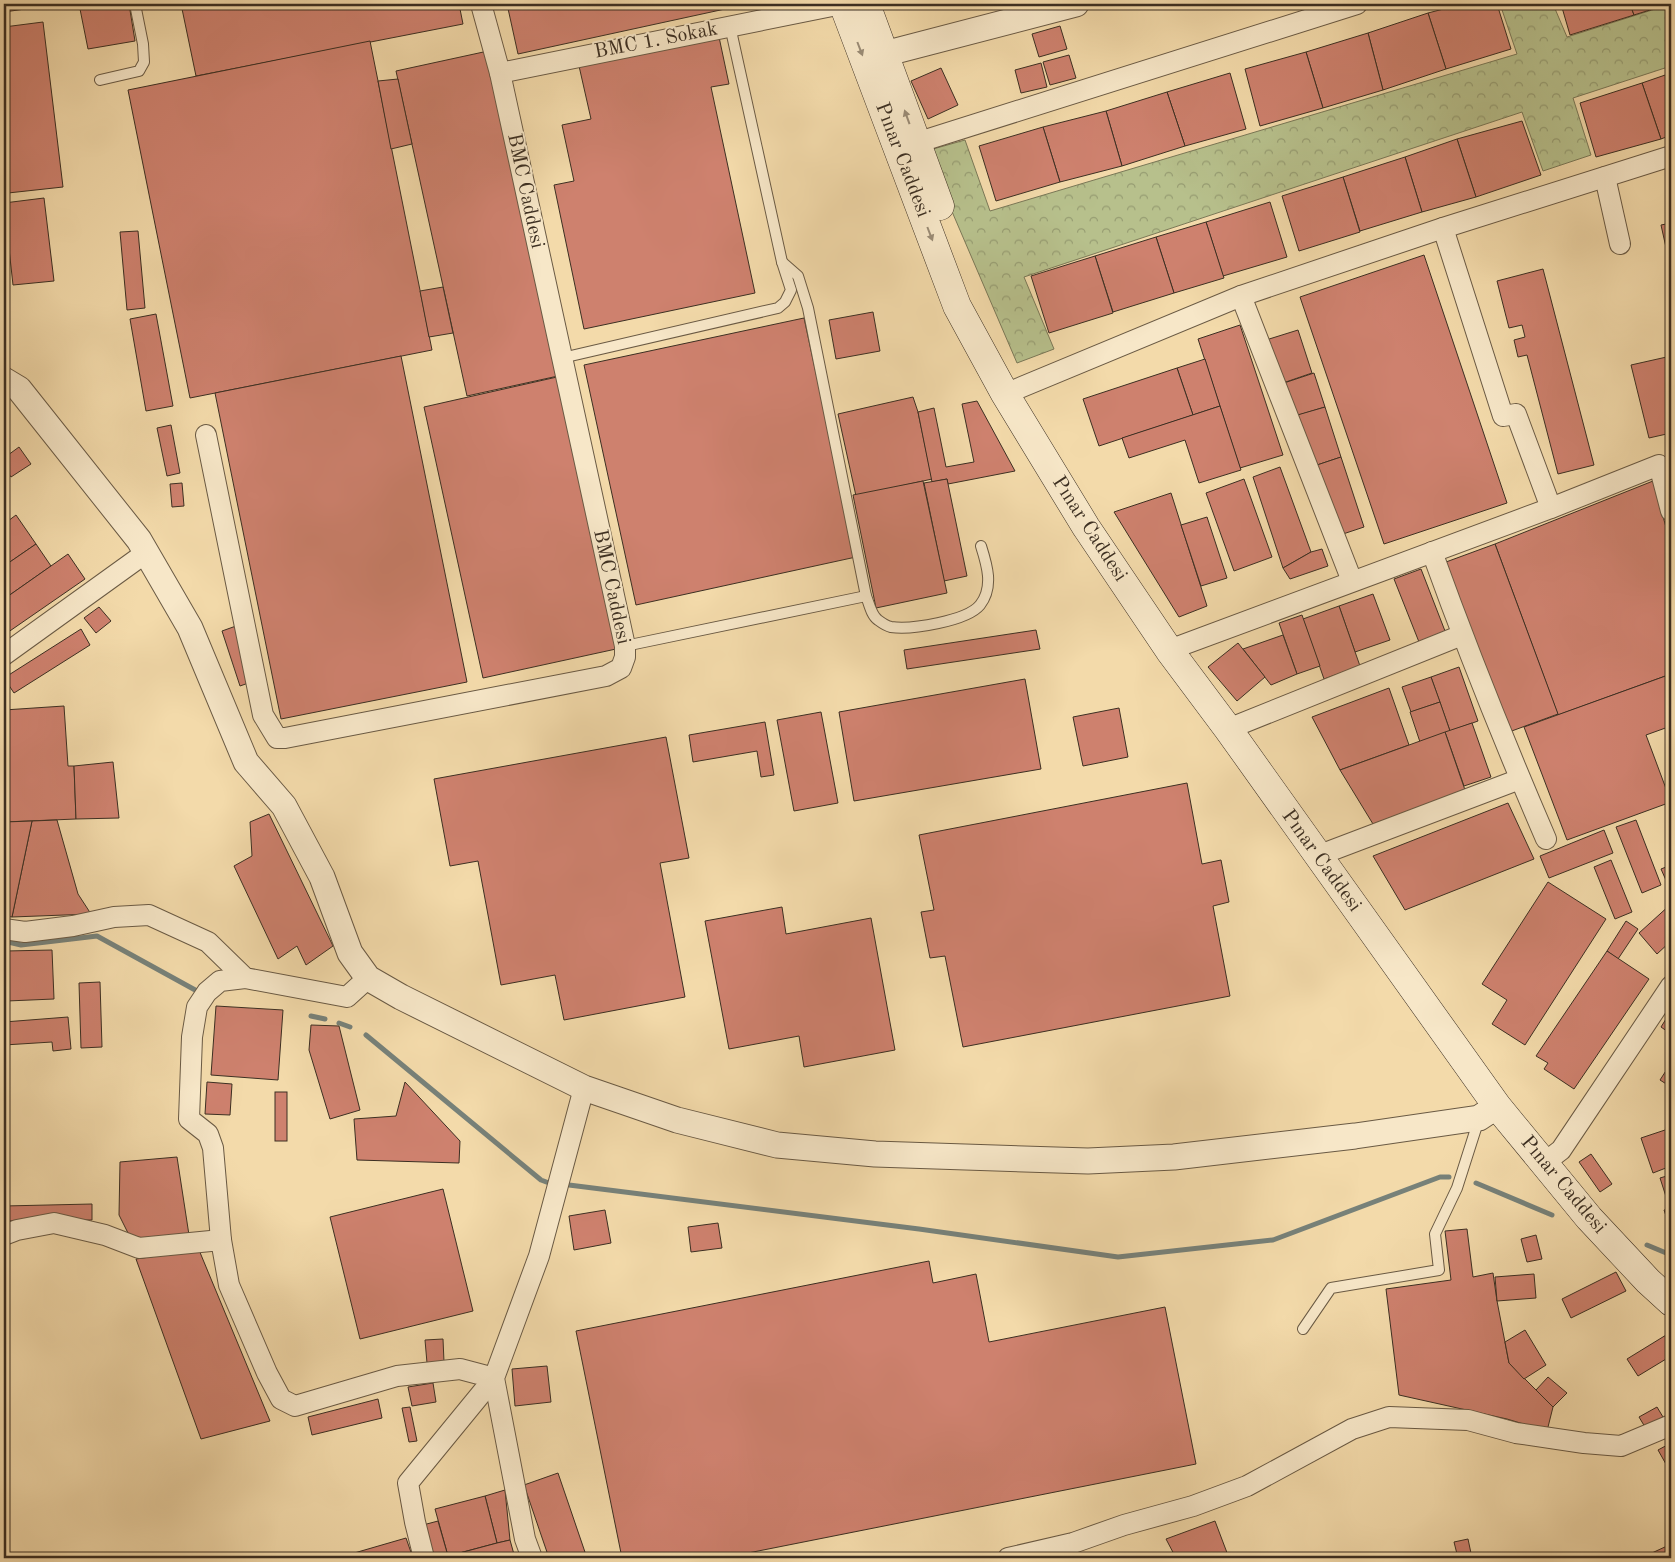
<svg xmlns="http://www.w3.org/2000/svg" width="1675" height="1562" viewBox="0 0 1675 1562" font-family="'Old Standard TT',serif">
<defs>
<pattern id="forest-crowns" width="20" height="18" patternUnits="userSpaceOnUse" patternTransform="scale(1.25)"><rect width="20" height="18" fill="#b7c08c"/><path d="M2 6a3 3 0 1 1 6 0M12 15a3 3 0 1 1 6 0" fill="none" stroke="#969c72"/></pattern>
</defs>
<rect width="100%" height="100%" fill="#f3daaa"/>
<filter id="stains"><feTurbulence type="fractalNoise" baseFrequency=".004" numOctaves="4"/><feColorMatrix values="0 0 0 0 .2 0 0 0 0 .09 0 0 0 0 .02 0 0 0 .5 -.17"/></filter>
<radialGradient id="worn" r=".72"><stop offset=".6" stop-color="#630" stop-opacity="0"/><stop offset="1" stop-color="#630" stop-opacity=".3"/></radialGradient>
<polygon fill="url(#forest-crowns)" stroke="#7a7857" points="1500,4 1553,4 1567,37 1671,4 1671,66 1573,98 1591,155 1543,171 1522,112 1024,277 1054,349 1017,363 926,151 965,140 990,211 1517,54"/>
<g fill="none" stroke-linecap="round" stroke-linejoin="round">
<g stroke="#778179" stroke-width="5">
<polyline points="4,941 21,945 97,936 197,991"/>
<polyline points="311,1016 325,1019"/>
<polyline points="339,1023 350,1027"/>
<polyline points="366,1035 541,1180 549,1183"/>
<polyline points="1476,1183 1552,1215"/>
<polyline points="569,1185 919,1229 1118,1257 1273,1240 1440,1177 1449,1177"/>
<polyline points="1647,1245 1671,1255"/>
</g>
</g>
<g fill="#ce816e" stroke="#3c2f22">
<polygon points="4,4 41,4 39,7 4,12"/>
<polygon points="79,4 129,4 135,41 88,49"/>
<polygon points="181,4 459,4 463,24 196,76"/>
<polygon points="507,4 748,4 518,54"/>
<polygon points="1463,4 1497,4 1511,49 1446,69 1428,13"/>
<polygon points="1561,4 1630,4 1634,15 1570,35"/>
<polygon points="1630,4 1669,4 1634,15"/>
<polygon points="1428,13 1446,69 1383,90 1368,33"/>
<polygon points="43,22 63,187 8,193 4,156 4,27"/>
<polygon points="1060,26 1067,49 1039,57 1032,34"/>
<polygon points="1368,33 1383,90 1323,108 1306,52"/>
<polygon points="719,37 729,84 711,87 755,293 584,329 554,185 574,181 562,125 591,119 579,66"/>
<polygon points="370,41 432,350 190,398 128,90"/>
<polygon points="488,51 558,376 467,396 396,71"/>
<polygon points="1306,52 1323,108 1260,126 1245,69"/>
<polygon points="1069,55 1076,78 1050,85 1043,62"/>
<polygon points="1041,63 1047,87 1021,93 1015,70"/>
<polygon points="941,68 958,105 928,119 911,81"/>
<polygon points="1230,73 1246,129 1185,146 1167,92"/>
<polygon points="1671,73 1671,135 1661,139 1642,83"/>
<polygon points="398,79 412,144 391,149 378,81"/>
<polygon points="1642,83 1661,139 1596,157 1580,103"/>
<polygon points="1167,92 1185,146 1122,166 1106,111"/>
<polygon points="1106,111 1122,166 1060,182 1043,127"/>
<polygon points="1522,121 1541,175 1476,197 1457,139"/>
<polygon points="1043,127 1060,182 996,201 979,146"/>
<polygon points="1457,139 1476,197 1422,212 1405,157"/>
<polygon points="1405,157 1422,212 1360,231 1343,177"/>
<polygon points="1343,177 1360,232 1299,251 1282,196"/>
<polygon points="44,198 54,281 13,285 4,203"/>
<polygon points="1270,202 1287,257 1223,276 1206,222"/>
<polygon points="1206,222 1224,278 1174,293 1156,237"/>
<polygon points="1671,223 1671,270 1661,225"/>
<polygon points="138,231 145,308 127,310 120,232"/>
<polygon points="1156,237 1174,293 1113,312 1095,256"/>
<polygon points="1424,255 1507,503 1384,544 1300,297"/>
<polygon points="1095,256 1113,313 1049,333 1031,276"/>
<polygon points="1543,269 1594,465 1558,474 1527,355 1518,357 1514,340 1525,337 1522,325 1509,328 1497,281"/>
<polygon points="443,287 453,333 429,337 420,291"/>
<polygon points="873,312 880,351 836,359 829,320"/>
<polygon points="156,314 173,406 146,411 130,319"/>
<polygon points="804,318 856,557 636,605 584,365"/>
<polygon points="1240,325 1283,455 1240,468 1198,339"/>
<polygon points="1298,330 1312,373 1280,384 1266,340"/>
<polygon points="401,356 467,682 281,719 215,393"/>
<polygon points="1671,356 1671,433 1649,438 1631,365"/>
<polygon points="1205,359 1220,406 1193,415 1177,368"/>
<polygon points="1177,368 1193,415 1099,446 1083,399"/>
<polygon points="1314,373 1325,407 1292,417 1281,384"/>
<polygon points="557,377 616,649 483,678 424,407"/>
<polygon points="913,397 918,412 932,479 856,496 838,414"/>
<polygon points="977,401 1015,471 948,484 947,479 932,482 918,412 934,408 946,467 974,462 962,404"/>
<polygon points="1220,406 1241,470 1199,483 1185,440 1129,458 1122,438"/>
<polygon points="1325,407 1341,457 1311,467 1294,416"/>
<polygon points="171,425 180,473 167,476 157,428"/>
<polygon points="19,447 31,464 11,477 4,467 4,458"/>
<polygon points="1341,457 1364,527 1337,536 1314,466"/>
<polygon points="1280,467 1311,552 1283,568 1253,477"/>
<polygon points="947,479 967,576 944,581 924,483"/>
<polygon points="1244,479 1272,557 1234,571 1206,493"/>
<polygon points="923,481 947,593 876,608 853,495"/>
<polygon points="1653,481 1671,545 1671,674 1558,715 1495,544"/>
<polygon points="182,483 184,506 172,507 170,484"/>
<polygon points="1171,493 1207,606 1179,617 1114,512"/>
<polygon points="16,515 36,544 4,566 4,524"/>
<polygon points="1207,517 1227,578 1201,586 1181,525"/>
<polygon points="36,544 51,566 4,599 4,566"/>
<polygon points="1495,544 1558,714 1509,732 1446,562"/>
<polygon points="1322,549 1328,566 1290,579 1283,568 1311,552"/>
<polygon points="68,554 85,579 4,635 4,599"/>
<polygon points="1421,569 1445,631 1419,642 1394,579"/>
<polygon points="1373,594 1390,640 1355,652 1339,606"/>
<polygon points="1339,606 1360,666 1324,679 1303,619"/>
<polygon points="99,607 111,621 96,633 84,618"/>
<polygon points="1302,615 1320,666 1297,674 1279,623"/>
<polygon points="236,626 254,681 240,686 222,631"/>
<polygon points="81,629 90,645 14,693 4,678"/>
<polygon points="1036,630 1040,649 907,669 904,650"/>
<polygon points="1283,635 1297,674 1271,685 1243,649"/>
<polygon points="1238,643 1265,677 1237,701 1208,667"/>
<polygon points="1459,667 1478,721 1450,731 1431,677"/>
<polygon points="1671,674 1671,726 1646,735 1671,802 1567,840 1524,727"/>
<polygon points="1431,677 1440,702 1411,712 1402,687"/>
<polygon points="1025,679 1041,769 854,801 839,712"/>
<polygon points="1389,688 1409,745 1340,770 1312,717"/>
<polygon points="1440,702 1450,731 1420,742 1410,712"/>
<polygon points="64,706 68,766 74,766 76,819 4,822 4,710"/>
<polygon points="1119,708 1128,757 1083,766 1073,717"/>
<polygon points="821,712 838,803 794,811 777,720"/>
<polygon points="765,722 774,775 761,777 757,751 693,762 689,735"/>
<polygon points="1472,723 1491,777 1464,786 1445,732"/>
<polygon points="1445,732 1465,790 1373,824 1340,770"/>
<polygon points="666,737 689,858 660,863 685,997 564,1020 555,975 501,985 478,861 450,866 434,779"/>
<polygon points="113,762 119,818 76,819 74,766"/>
<polygon points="1187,783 1202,864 1221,860 1229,902 1213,906 1230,996 963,1047 945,956 930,958 921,912 934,910 919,835"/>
<polygon points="1508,803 1534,859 1405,910 1373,856"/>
<polygon points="269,814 333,946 306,965 297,946 278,959 234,866 252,856 250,822"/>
<polygon points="57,820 78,894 91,914 12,917 32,821"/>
<polygon points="1636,820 1661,885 1642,893 1616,827"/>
<polygon points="32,821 12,917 4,916 4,822"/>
<polygon points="1604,830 1613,853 1549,878 1540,856"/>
<polygon points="1611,860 1632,912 1615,919 1594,867"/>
<polygon points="1671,865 1671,886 1669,887 1661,869"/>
<polygon points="1548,882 1606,919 1525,1045 1492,1024 1507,1000 1482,984"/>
<polygon points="1671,904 1671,941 1657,954 1639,933"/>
<polygon points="782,907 786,934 871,918 895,1050 804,1067 799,1036 729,1049 705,921"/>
<polygon points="1626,921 1638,929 1618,959 1607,951"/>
<polygon points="52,950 54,999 7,1001 6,951"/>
<polygon points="1607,951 1649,979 1574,1089 1544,1069 1548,1063 1536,1056"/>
<polygon points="100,982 102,1047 81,1048 79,983"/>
<polygon points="216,1006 283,1010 278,1080 211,1075"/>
<polygon points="1671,1011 1671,1034 1661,1027"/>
<polygon points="68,1017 71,1049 53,1051 52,1042 4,1045 4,1022"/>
<polygon points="311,1025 339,1026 360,1110 330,1119 309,1050"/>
<polygon points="1671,1063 1671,1087 1660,1080"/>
<polygon points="207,1082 232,1084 230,1115 205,1114"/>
<polygon points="405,1082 460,1141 459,1163 357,1160 354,1119 396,1116"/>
<rect x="275" y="1092" width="12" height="49"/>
<polygon points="1671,1128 1671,1166 1653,1173 1641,1138"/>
<polygon points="1591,1154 1612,1184 1600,1192 1579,1162"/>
<polygon points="177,1157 189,1235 132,1241 119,1215 120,1162"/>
<polygon points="1670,1175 1671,1178 1670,1228 1664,1210 1670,1209 1660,1178"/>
<polygon points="443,1189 473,1311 360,1339 330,1217"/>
<polygon points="92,1204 92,1220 4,1221 4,1206"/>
<polygon points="605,1210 611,1243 574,1250 569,1216"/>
<polygon points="718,1223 722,1248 691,1252 688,1227"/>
<polygon points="1467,1229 1473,1277 1493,1273 1497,1301 1509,1363 1553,1407 1547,1431 1507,1419 1399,1395 1386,1289 1451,1280 1445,1231"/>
<polygon points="1536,1235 1542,1259 1527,1262 1521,1239"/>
<polygon points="199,1250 270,1421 201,1439 136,1259"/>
<polygon points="929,1261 933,1283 976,1274 989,1342 1165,1307 1196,1464 723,1558 622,1558 576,1331"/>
<polygon points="1616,1272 1626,1291 1571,1318 1562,1299"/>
<polygon points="1534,1274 1536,1298 1497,1301 1495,1277"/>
<polygon points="1525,1330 1546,1365 1524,1379 1509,1363 1505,1342"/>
<polygon points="1671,1332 1671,1356 1638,1376 1627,1359"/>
<polygon points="443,1339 444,1362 427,1363 425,1340"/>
<polygon points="547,1366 551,1402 515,1406 512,1369"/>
<polygon points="1548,1377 1567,1393 1553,1407 1536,1390"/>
<polygon points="433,1383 436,1402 412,1406 408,1387"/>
<polygon points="378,1399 382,1418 312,1435 308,1417"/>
<polygon points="410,1407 417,1441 409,1442 402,1408"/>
<polygon points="1657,1407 1666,1422 1648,1432 1639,1417"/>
<polygon points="1671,1443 1671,1473 1658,1450"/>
<polygon points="558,1473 587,1558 549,1558 524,1485"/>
<polygon points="505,1490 510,1540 497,1543 485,1496"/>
<polygon points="485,1496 497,1543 448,1556 435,1509"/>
<polygon points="438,1521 448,1556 432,1558 423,1525"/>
<polygon points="1215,1521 1229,1558 1176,1558 1166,1539"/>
<polygon points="406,1538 413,1558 337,1558"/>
<polygon points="1468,1539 1472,1558 1458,1558 1454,1542"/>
<polygon points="510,1540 515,1558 441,1558 497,1543"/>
<polygon points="1667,1546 1671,1558 1641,1558"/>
</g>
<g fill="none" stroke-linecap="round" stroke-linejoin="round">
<defs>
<g id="service">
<polyline points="100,80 139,71 144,62 143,44 135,4"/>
<path d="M 782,262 L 798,276 L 808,308 L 866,596 C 869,603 871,615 878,620 C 882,623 886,626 891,627 C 911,630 967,621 980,605 C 994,587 987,565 981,546"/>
<polyline points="562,358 778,308 785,302 791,290 782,262 730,26"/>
<polyline points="625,646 866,596"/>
<polyline points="1303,1329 1331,1288 1439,1270 1435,1234 1457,1188 1479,1119"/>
</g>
<g id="minor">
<polyline points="500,73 842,4"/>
<polyline points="916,143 1357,4"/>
<polyline points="1605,177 1620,244"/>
<polyline points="1443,228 1503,416 1516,414 1551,508"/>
<polyline points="1241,296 1352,581"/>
<polyline points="1005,394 1241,296 1443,228 1671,156"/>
<polyline points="206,435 263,715 277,738 285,738 606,676 621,668 625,657 625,646 500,73 481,4"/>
<path d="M 1432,552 C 1467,649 1505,744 1546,839"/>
<polyline points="1169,650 1551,508 1659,465 1671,511"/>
<polyline points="4,655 147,552"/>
<polyline points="1228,729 1462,635"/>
<polyline points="1317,856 1520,779"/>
<polyline points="4,929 25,932 73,926 114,917 149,915 208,942 245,978 347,997 368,978"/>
<polyline points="1544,1163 1561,1150 1671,986"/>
<polyline points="4,1235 17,1230 54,1223 105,1235 139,1248 221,1240 229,1285 267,1373 281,1399 295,1406 397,1376 460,1369 494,1378 408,1483 415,1522 424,1558"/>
<polyline points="221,1240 213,1148 208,1134 189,1119 192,1037 197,1007 207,992 220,981 245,978"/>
<polyline points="532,1558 525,1539 494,1378 539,1256 584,1088"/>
<polyline points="1008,1558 1073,1543 1124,1525 1193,1506 1247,1486 1352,1429 1389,1417 1468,1420 1516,1433 1584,1443 1621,1446 1671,1425"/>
</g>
<g id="tertiary">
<polyline points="884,54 1076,4"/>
<polyline points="4,380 19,389 139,540 190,628 246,762 284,806 322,877 350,953 368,978 401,997 584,1088 677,1120 777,1145 875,1154 1088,1161 1174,1157 1355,1136 1479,1118 1497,1106"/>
</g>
<g id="secondary">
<polyline points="843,4 957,306 1005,394 1086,527 1169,650 1228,729 1497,1106 1589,1218 1648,1281 1671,1302"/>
<polyline points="866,4 940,206"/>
</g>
</defs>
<use href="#service" stroke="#6a5a44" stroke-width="12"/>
<use href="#minor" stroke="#6a5a44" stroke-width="22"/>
<use href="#tertiary" stroke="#6a5a44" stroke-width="27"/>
<use href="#secondary" stroke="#3c2f22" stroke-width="29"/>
<use href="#service" stroke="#f7e7c8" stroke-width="10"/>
<use href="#minor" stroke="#f7e7c8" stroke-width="20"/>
<use href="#tertiary" stroke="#f7e7c8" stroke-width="25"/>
<use href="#secondary" stroke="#f7e7c8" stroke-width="28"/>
</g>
<defs><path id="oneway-solid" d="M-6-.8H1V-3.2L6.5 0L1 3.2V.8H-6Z" transform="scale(1.25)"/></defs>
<g fill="#9a8b75">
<use href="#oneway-solid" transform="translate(860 49) rotate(69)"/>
<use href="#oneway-solid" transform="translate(907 117) rotate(-110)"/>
<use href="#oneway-solid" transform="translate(930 234) rotate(69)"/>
</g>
<g text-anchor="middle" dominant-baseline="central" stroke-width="4" stroke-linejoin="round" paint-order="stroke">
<g font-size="20" fill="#3c2f22" stroke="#f7e7c8">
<text transform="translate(656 41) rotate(-11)">BMC 1. Sokak</text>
<text transform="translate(902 160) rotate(69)">Pınar Caddesi</text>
<text transform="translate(525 191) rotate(78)">BMC Caddesi</text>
<text transform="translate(1089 529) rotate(57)">Pınar Caddesi</text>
<text transform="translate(611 587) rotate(78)">BMC Caddesi</text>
<text transform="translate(1321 861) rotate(54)">Pınar Caddesi</text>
<text transform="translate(1563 1185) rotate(50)">Pınar Caddesi</text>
</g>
</g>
<rect width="1675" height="1562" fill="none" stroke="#f3daaa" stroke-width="20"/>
<rect x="5" y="5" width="1665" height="1552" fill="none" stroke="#3c2f22" stroke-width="2.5"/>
<rect x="10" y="10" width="1655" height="1542" fill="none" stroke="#3c2f22"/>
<rect width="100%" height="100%" filter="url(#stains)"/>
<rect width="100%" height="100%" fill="url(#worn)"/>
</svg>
